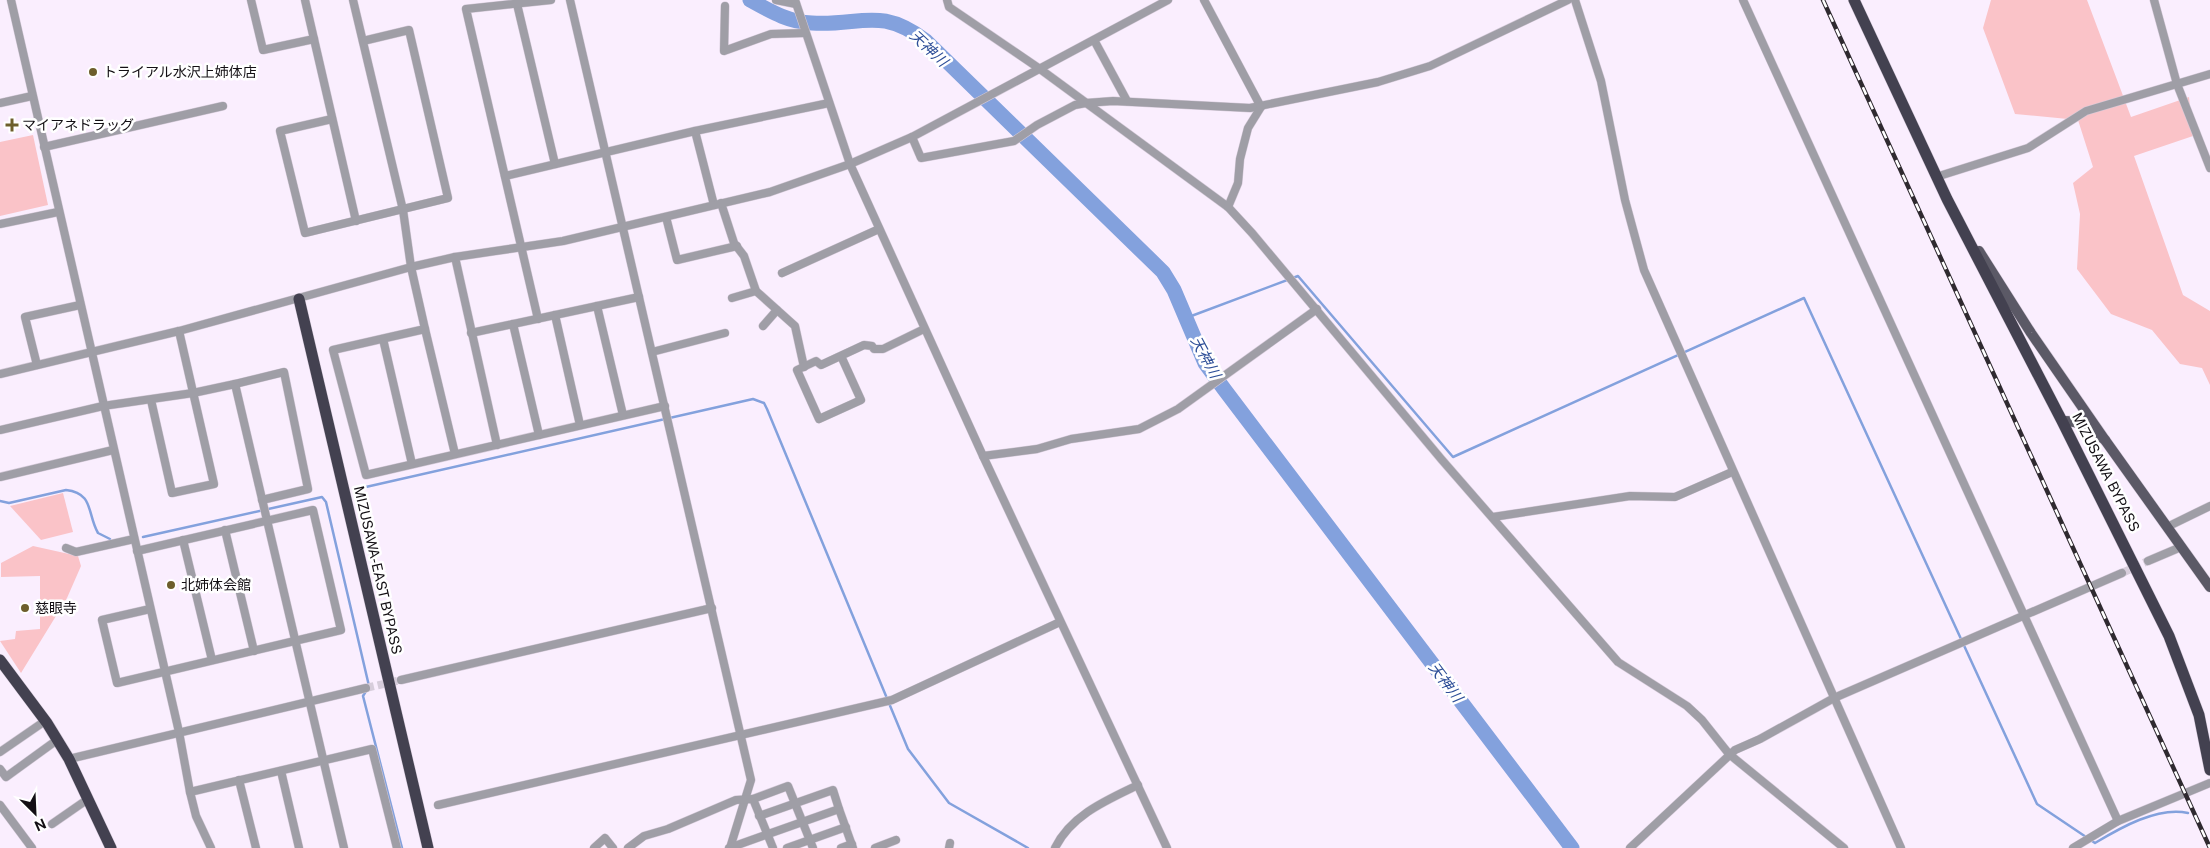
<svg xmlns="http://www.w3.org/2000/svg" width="2210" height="848" viewBox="0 0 2210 848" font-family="'Public Sans','Noto Sans JP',sans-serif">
<rect width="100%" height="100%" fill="#faeefe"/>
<g fill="#fac3c8">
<polygon points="1991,0 2087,0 2131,117 2189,97 2193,136 2134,156 2183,295 2210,311 2210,385 2202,368 2180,364 2152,330 2111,314 2077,269 2080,214 2073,183 2093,167 2078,120 2015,114 1983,28"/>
<polygon points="33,135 48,205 0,216 0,142"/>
<polygon points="63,493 73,532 41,540 10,506"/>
<polygon points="33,546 78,556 81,566 67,598 21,673 0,641 15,639 16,631 40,629 40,576 1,577 1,563"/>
</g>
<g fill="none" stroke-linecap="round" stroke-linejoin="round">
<g stroke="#83a1dd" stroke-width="2.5">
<path d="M 1186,318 L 1298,276 L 1453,457 L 1804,298 L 2037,804 L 2095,843 C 2120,828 2158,806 2188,813"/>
<polyline points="357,489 753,399 764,403 767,409 908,749 949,803 1028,848"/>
<path d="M 0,501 L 9,503 L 66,490 C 94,493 87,514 98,533 L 110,539"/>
<polyline points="143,537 322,497 326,502 369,686 363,696 402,848"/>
</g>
<path stroke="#83a1dd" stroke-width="15" d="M 750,0 C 770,11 788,22 812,23 C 862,26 879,6 926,41 L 1163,272 L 1174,290 L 1205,363 L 1224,389 L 1572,848"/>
<g stroke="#d7cddb" stroke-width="8" stroke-dasharray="8 4" stroke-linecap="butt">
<polyline points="2122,573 2148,561"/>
<polyline points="366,688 401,680"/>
</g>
<defs>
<g id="minor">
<polyline points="11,0 179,732 190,792"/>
<polyline points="251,0 263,50 314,39"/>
<polyline points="305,0 356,221"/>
<polyline points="353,0 403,210 411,267 425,329 333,350 366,475 665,406"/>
<polyline points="570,0 751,780 730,848"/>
<polyline points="776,0 796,4"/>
<polyline points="795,0 850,164 983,456 1167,848"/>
<polyline points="947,0 949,7 1040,69 1228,207 1252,233 1442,460 1618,662 1687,706 1702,720 1729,754 1844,848"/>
<polyline points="1204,0 1261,107"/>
<polyline points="1575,0 1601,81 1625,200 1644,270 1901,848"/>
<polyline points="1743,0 2118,821"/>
<polyline points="2154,0 2177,84 2210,168"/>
<polyline points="517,4 555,164"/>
<polyline points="725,6 724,51 771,34 805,33"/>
<polyline points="1094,40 1127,101"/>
<polyline points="0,103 32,96"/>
<polyline points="332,119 280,131 305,233 448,198 409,30 363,41"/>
<polyline points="695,131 714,205"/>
<polyline points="912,137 921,158 1014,141 1037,125 1075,105 1086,103 1113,101 1250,108 1378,82 1430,66 1568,0"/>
<polyline points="44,147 223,106"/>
<polyline points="505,176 695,131 829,103"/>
<polyline points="1936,177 2028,148 2086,111 2210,74"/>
<polyline points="721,203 734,243 744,256 756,291 795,326 804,367"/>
<polyline points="1228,207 1238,183 1240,159 1248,128 1261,107"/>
<polyline points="666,217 677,260 737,246"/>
<polyline points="0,224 58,212"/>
<polyline points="455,257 497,445"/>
<polyline points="782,273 879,229"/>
<polyline points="732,298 756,291"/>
<polyline points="597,306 623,415"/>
<polyline points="555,315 580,425"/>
<polyline points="538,319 466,9 551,0"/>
<polyline points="513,324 539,435"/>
<polyline points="763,326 777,310"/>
<polyline points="425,329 455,454"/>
<polyline points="471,333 639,297"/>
<polyline points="383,339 412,464"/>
<polyline points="652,352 725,333"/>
<polyline points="841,356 861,400 819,419 797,370 816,361 821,365 864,345 872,346 874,349 883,349 924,329"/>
<polyline points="37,365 25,317 80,305"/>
<polyline points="0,374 179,331 411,267 455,257 563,241 770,192 850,164 912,137 1168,0"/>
<polyline points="235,384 284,372 308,489 262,500"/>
<polyline points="151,400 172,493 214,484 179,331"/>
<polyline points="0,430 103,406 193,393 235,384 344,848"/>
<polyline points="983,456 1037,449 1071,439 1139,429 1178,409 1317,309"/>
<polyline points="0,477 113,450"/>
<polyline points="1493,517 1630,496 1675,497 1732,472"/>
<polyline points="2167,527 2210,506"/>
<polyline points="225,530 254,651"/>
<polyline points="183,540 212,660"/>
<polyline points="66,548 76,552 134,539"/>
<polyline points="137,551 313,510 341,630 117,683 102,620 150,609"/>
<polyline points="2148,561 2181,547"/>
<polyline points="401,680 712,608"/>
<polyline points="0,752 45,721"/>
<polyline points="69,759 366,688"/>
<polyline points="0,769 6,777 57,740"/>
<polyline points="281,771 299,848"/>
<polyline points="239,780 256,848"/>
<polyline points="753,799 788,786 813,848"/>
<polyline points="0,805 32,848"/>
<polyline points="438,805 892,700 1060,622"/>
<polyline points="759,816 833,790 839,809"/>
<polyline points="52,824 88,799"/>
<polyline points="211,848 196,816 190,792 372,749 397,848"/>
<polyline points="594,848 605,838 613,848"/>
<polyline points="628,848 644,836 668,829 736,800 753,799 773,848"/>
<polyline points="729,848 839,809 853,848"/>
<polyline points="787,848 846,827"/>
<polyline points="841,848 852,844"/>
<polyline points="875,848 896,840"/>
<polyline points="949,848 950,843"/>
<path d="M 1055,848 C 1071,815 1107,800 1138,785"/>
<polyline points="1630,848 1735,750 1760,739 1834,698 2122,573"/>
<polyline points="2073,848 2118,821 2210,783"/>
</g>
<g id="major">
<polyline points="1979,251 2031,333 2105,440"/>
<path d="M 2062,421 C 2080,420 2092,429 2105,440 L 2210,587"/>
</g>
<g id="highway">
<polyline points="1854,0 1947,199 2062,421 2169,636 2199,715 2210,770"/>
<polyline points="299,299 428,848"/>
<polyline points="0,660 47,723 69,759 111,848"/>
</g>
</defs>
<use href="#minor" stroke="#d5cad9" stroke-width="9"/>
<use href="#major" stroke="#d5cad9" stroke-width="11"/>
<use href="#highway" stroke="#d5cad9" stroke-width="12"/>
<use href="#minor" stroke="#9f9ea6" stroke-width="8"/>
<use href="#major" stroke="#5b5966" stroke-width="10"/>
<use href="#highway" stroke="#434150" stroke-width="11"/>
<defs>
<polyline id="rail" points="1823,0 2210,848"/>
</defs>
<use href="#rail" stroke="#2f2a30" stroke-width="4.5"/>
<use href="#rail" stroke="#fff" stroke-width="2.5" stroke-dasharray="8" stroke-linecap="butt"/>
</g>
<g fill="#6d5e2c" stroke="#fff" stroke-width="2">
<circle cx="93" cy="72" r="5"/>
<path d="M9.5 117.5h5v5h5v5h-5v5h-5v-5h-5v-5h5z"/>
<circle cx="171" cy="585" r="5"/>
<circle cx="25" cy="608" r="5"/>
</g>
<g text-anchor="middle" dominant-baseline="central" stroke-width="5" stroke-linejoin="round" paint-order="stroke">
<g font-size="14" fill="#130f14" stroke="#fff" text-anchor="start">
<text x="103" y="72">トライアル水沢上姉体店</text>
<text x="22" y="125">マイアネドラッグ</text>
<text x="181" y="585">北姉体会館</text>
<text x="35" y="608">慈眼寺</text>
</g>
<g font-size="14" fill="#130f14" stroke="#fff">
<text transform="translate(2106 472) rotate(63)">MIZUSAWA BYPASS</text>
<text transform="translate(378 570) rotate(77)">MIZUSAWA-EAST BYPASS</text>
</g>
<g font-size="15" font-style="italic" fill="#2e4f98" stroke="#fff">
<text transform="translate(929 48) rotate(43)">天神川</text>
<text transform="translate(1206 357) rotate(62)">天神川</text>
<text transform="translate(1446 682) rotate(53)">天神川</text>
</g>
</g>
<g transform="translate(35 813) rotate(156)" stroke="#ffffff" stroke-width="4" paint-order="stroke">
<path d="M0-4L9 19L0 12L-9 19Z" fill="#130f14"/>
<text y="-8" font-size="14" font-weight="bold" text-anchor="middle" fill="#130f14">N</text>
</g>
</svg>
